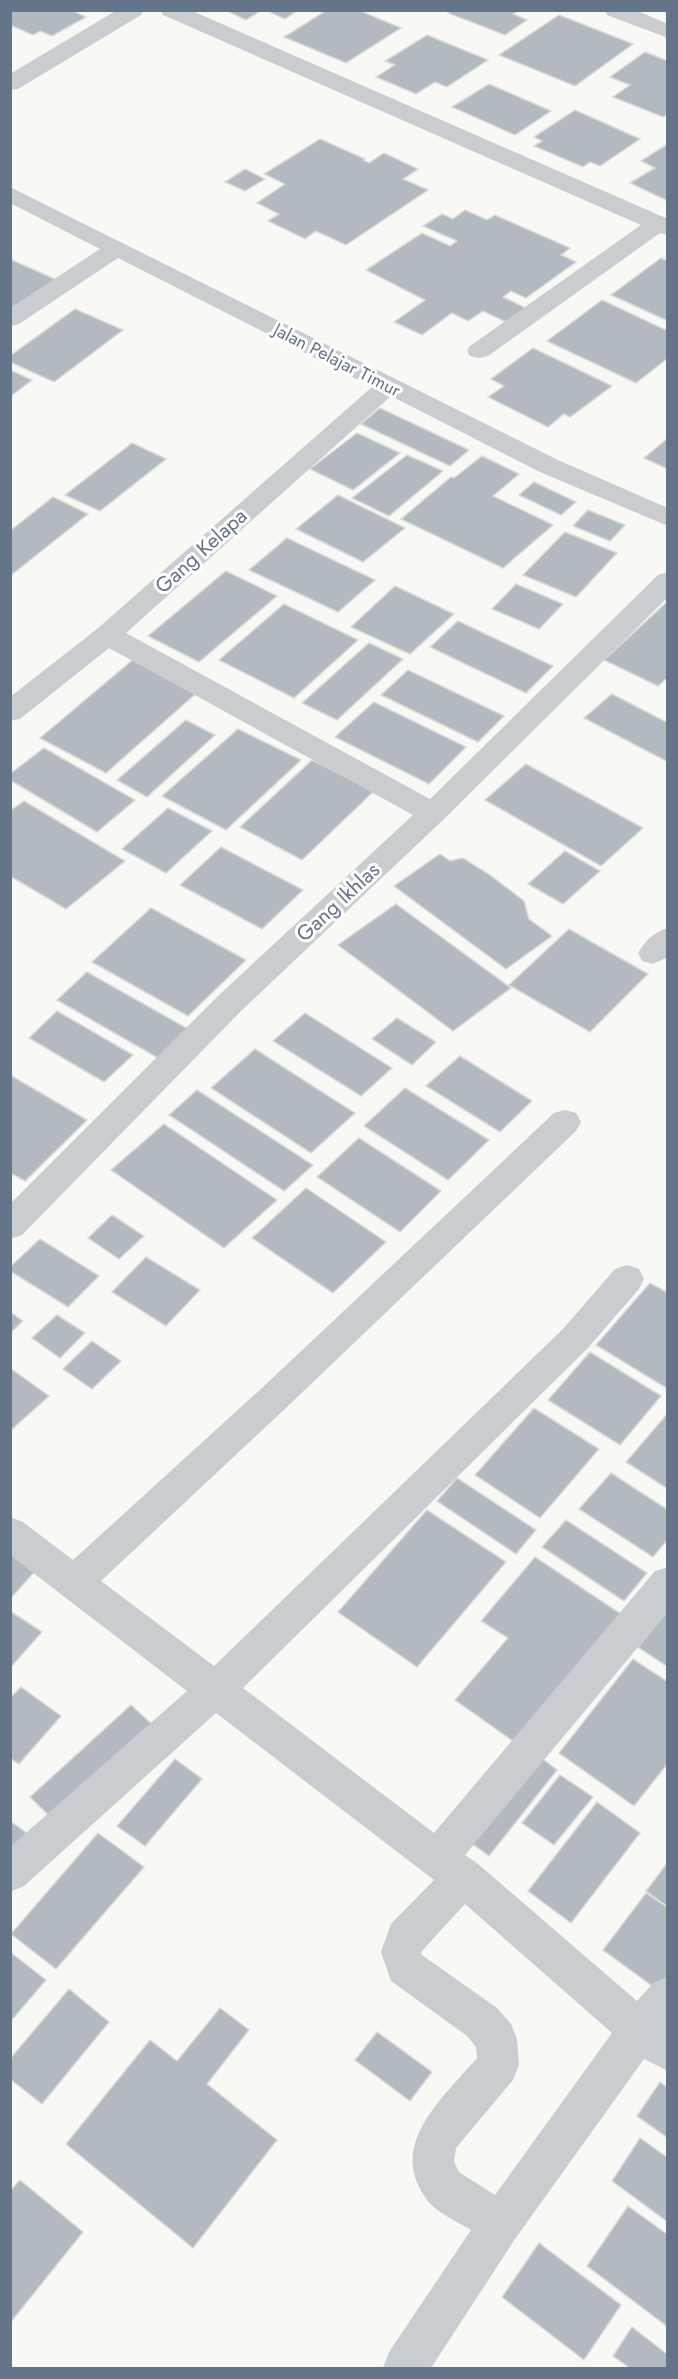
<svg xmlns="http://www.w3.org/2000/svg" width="678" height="2379" viewBox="0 0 678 2379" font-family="Jost,sans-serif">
<rect width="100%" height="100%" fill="#f8f8f5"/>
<g fill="#b2b9c0" stroke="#d9dad7" stroke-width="1.5">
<polygon points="10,10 77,10 75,12 86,17 52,36 40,31 33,35 10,25"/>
<polygon points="225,10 262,10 246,20"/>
<polygon points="265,10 298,10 285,19"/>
<polygon points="327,10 358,10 401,28 346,63 284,37"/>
<polygon points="451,10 519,10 513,14 527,20 505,35 448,13"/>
<polygon points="559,15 633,44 575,86 499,55"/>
<polygon points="427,35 488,60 447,87 435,82 416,94 376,77 395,65 385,61"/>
<polygon points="645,52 668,61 668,114 663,117 613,97 630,85 610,77"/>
<polygon points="489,84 551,111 515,135 452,107"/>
<polygon points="575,110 640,139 600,166 590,162 583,167 534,146 542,141 534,137"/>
<polygon points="320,139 365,159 363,160 369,163 384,153 418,169 403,179 428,190 346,245 316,231 305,239 268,221 279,214 257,203 285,184 264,174"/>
<polygon points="666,145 668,146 668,201 630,183 655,168 641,161"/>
<polygon points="245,169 265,179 245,191 225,182"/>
<polygon points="465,210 487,220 495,215 570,248 561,255 576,262 526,298 511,291 503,297 528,309 508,323 483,311 468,321 452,313 422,335 394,322 425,300 366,270 422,233 450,246 457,241 423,226 442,214 453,219"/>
<polygon points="661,258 668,261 668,321 611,295"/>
<polygon points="12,260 59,281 10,316 10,261"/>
<polygon points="602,300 668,331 668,358 636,383 547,341"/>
<polygon points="75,309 123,330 54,382 10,362 10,356"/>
<polygon points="533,348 612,386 570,417 564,414 548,427 488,397 504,386 491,379"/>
<polygon points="10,370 32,380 11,396 10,395"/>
<polygon points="380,408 469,450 450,466 361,424"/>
<polygon points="357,433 400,453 353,490 310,469"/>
<polygon points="668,438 668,469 644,458"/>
<polygon points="132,443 166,459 100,511 65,495"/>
<polygon points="407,455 443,471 389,516 352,498"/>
<polygon points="482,456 519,474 493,496 553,525 503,568 401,519 451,477 454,478"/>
<polygon points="534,482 576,502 561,515 519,495"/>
<polygon points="338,495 405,528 363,562 296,529"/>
<polygon points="53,497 88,514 10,576 10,531"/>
<polygon points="588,510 625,525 610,541 573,526"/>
<polygon points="565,532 617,553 576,597 523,575"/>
<polygon points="287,538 375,580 338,612 249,570"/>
<polygon points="226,571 277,596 199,662 148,636"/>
<polygon points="516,584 563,604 539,629 492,609"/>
<polygon points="395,586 454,614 410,654 351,627"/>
<polygon points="668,601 668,677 658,686 604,660"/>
<polygon points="284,604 358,640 294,698 219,660"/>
<polygon points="458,621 553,666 526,693 430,647"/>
<polygon points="369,643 403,659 337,720 302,703"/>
<polygon points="135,658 200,690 106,773 40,738"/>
<polygon points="408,670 504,716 478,742 381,695"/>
<polygon points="612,694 668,723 668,762 584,718"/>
<polygon points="374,702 466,747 429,784 335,737"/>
<polygon points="186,720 215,735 147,797 117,780"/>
<polygon points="238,729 301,760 226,830 162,796"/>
<polygon points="44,748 135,800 97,832 10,780 10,774"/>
<polygon points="312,760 374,791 302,860 240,827"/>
<polygon points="526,764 643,828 601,866 485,800"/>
<polygon points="24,801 125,861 66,909 10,876 10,811"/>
<polygon points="168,808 212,831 166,873 122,849"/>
<polygon points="221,847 303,890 262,929 180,885"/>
<polygon points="565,851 600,871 563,904 528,884"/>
<polygon points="440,854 450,861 463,858 490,875 524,901 529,919 552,936 506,969 394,886"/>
<polygon points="396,904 511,988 453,1031 338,945"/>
<polygon points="151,908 246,960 188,1016 92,962"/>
<polygon points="569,929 648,974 590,1032 509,985"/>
<polygon points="87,972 188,1029 158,1058 57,1000"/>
<polygon points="57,1011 133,1055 104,1082 29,1038"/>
<polygon points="305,1013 392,1068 361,1096 273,1041"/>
<polygon points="397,1018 436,1042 412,1065 372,1039"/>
<polygon points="255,1049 355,1113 311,1153 211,1088"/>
<polygon points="460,1056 532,1101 500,1132 426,1086"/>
<polygon points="10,1075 87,1120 25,1181 10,1173"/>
<polygon points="405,1088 489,1140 448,1180 364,1126"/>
<polygon points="197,1090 313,1165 284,1191 169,1115"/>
<polygon points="164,1124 277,1200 224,1248 111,1170"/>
<polygon points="359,1138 441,1191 400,1232 317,1177"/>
<polygon points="306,1188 386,1242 333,1293 252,1238"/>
<polygon points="112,1215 144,1236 119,1259 88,1238"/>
<polygon points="40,1239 99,1276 68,1307 10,1271 10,1267"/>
<polygon points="146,1257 200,1290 166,1326 112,1292"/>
<polygon points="650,1283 668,1293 668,1389 596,1345"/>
<polygon points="10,1312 23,1321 10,1333"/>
<polygon points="57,1315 85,1333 60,1358 32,1338"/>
<polygon points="92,1341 121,1361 92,1389 63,1369"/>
<polygon points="590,1352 661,1396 620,1445 548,1400"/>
<polygon points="10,1368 49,1396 10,1431"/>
<polygon points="534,1408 599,1449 540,1518 475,1475"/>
<polygon points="668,1413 668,1489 626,1462"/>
<polygon points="611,1473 668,1510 668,1539 653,1557 579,1509"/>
<polygon points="457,1478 536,1530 516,1554 437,1501"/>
<polygon points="427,1510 506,1562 417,1667 338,1612"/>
<polygon points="566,1520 647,1573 624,1601 542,1547"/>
<polygon points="10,1551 37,1569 10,1599"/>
<polygon points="535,1557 621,1614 520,1746 455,1700 508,1638 481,1621"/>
<polygon points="668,1610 668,1667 638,1647"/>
<polygon points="10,1611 42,1632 10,1668"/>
<polygon points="633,1659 668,1682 668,1763 634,1806 559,1753"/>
<polygon points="21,1687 61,1716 19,1764 10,1758 10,1698"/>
<polygon points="131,1705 158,1730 57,1823 30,1797"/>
<polygon points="536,1754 557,1770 489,1856 466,1839"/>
<polygon points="175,1759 202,1779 145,1846 117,1826"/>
<polygon points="560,1775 593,1797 554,1845 522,1823"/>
<polygon points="597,1802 640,1833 571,1923 528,1891"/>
<polygon points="10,1821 28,1834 10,1854"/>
<polygon points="98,1833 144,1867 56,1969 11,1934"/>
<polygon points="668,1862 668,1907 646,1891"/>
<polygon points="646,1893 668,1908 668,1992 665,1995 603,1950"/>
<polygon points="10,1952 46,1980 10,2022"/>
<polygon points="69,1989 109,2022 42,2104 10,2079 10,2059"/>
<polygon points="220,2008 249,2030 207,2084 277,2140 193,2248 66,2144 150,2040 177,2061"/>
<polygon points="377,2032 432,2072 410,2101 355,2060"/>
<polygon points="660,2082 668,2088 668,2138 637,2116"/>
<polygon points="640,2138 668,2158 668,2222 612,2181"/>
<polygon points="20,2180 83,2232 10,2323 10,2191"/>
<polygon points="628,2206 668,2235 668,2327 587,2266"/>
<polygon points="539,2243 621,2305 584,2360 502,2297"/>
<polygon points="632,2327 668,2355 668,2368 630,2368 613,2356"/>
</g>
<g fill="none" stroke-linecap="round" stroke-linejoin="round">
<g fill="#cacdd0" fill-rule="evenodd">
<polygon points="117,10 143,10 141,15 18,89 10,90 10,74"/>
<polygon points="161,10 190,10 668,219 668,235 660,233 488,356 479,358 470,356 467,351 470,346 641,225 163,15"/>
<polygon points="605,10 635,10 668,24 668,38 607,15"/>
<polygon points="10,187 558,460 668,508 668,526 540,472 391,396 126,633 430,799 658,575 668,572 668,597 443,820 240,1012 22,1235 10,1239 10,1204 218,996 413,815 109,648 20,719 10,721 10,697 97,629 372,387 118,258 19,324 10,326 10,308 100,249 10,203"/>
<path d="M 668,928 L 668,957 L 653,964 L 642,961 L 638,953 C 645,941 654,932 668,928 Z"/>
<path d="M 565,1110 L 576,1113 L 581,1122 L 576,1131 L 287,1407 L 101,1581 L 214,1666 L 563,1329 L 615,1269 L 627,1265 L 639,1269 L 644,1279 L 639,1289 L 587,1349 L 243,1688 L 434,1833 L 655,1571 L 668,1567 L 668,1611 L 465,1855 L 478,1864 L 637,2001 L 653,1983 L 668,1977 L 668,2071 L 644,2059 L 515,2239 L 431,2368 L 383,2368 L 389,2352 L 471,2230 C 458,2222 437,2213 428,2201 C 385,2146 442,2099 477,2058 L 476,2047 L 467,2036 L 391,1981 L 381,1952 L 391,1924 L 434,1880 L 216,1713 L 24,1886 L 10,1892 L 10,1847 L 187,1691 L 10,1555 L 10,1517 L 23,1522 L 73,1560 L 263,1387 L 554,1113 ZM 465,1904 L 612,2033 L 495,2195 L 459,2172 L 454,2162 L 456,2148 L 513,2080 L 519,2065 L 517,2039 L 511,2024 L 497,2008 L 422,1955 L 421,1952 Z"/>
</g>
</g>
<g text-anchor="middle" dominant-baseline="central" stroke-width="6" stroke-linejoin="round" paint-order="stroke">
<g font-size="18" fill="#647489" stroke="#fff">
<text transform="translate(337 360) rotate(27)">Jalan Pelajar Timur</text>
</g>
<g font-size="21" fill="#647489" stroke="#fff">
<text transform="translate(201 551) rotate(-42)">Gang Kelapa</text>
<text transform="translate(338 902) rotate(-43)">Gang Ikhlas</text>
</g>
</g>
<rect width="678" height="2379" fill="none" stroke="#647489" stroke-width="24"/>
</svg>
